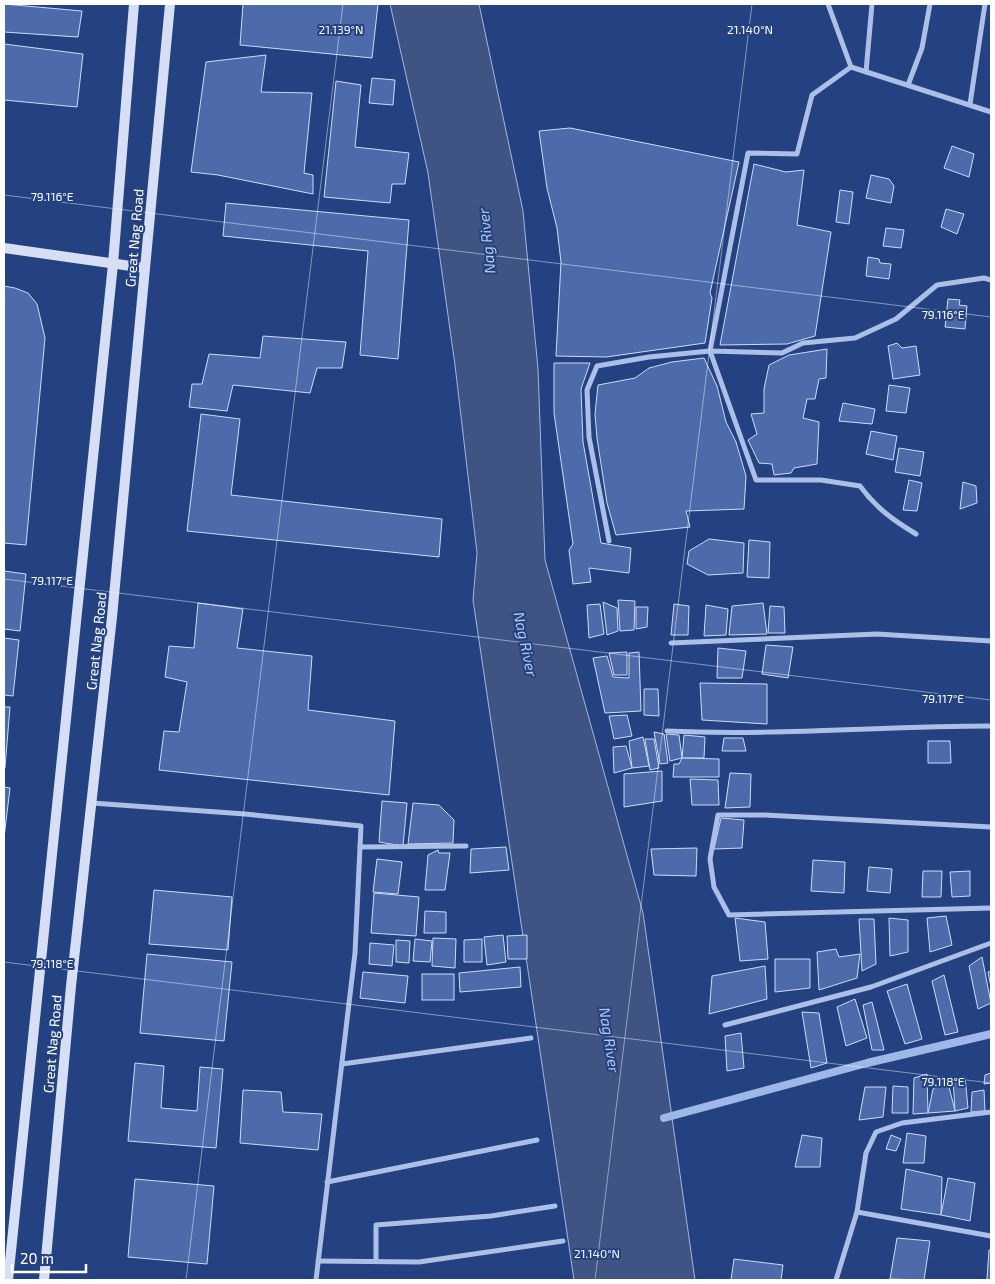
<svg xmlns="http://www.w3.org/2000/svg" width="995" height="1284" viewBox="0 0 995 1284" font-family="'Exo 2',sans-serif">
<rect width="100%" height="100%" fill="#244181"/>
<polygon fill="#3f5483" stroke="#a0b8e8" points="390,4 479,4 523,211 538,369 545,560 643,913 695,1280 574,1280 473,600 477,553 455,365 428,173"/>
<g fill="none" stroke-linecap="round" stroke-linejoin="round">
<polyline stroke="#a0b8e8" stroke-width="8" points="664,1118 867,1063 991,1034"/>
</g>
<g fill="#4d6aaa" stroke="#cfdcf5">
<polygon points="4,4 82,11 78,37 4,32"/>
<polygon points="243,4 378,4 372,58 240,45"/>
<polygon points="4,44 83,54 77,107 4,100"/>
<polygon points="266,55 261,92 312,93 304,173 313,175 313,194 218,175 191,172 206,62"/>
<polygon points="372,78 395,80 393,105 369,103"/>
<polygon points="336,81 361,85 355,147 409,153 405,184 392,184 390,203 324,197"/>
<polygon points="570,128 739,162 710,293 712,298 705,343 606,357 556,356 561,262 557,228 547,188 539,131"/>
<polygon points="952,146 974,154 969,177 944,168"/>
<polygon points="754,164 786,172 804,170 797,225 831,232 815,336 787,344 720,345"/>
<polygon points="871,175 889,179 894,186 891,203 866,198"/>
<polygon points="840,190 853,192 849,224 836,222"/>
<polygon points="226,203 409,220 398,359 360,355 368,251 223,236"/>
<polygon points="946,209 964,214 957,234 941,227"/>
<polygon points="886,228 904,230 901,248 883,246"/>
<polygon points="868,257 879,259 880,263 891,264 889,279 866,276"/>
<polygon points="4,286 15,288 28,293 37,304 45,338 26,545 4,543"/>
<polygon points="948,299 960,300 959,305 967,306 965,329 945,327"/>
<polygon points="263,336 346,342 342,368 317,368 310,393 233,385 227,411 189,407 192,384 202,384 209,354 260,358"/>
<polygon points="897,343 902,348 916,346 920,375 893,379 888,346"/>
<polygon points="827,349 826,378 819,379 815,399 807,399 803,418 819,422 817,464 794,468 791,473 774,475 772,464 759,463 748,440 757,434 751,414 764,413 764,389 769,365 789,355"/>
<polygon points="704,358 717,386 726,422 736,442 746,476 744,509 686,511 690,527 616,535 607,503 597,438 595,414 598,385 635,378 649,368 672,362"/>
<polygon points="554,363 590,363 581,389 583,442 601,543 631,548 629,573 589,568 591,582 573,584 569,550 573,544 554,413"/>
<polygon points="889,385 910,388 906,413 886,411"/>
<polygon points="843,403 875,409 872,424 839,421"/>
<polygon points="201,414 240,419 231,495 442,519 439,557 187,531"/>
<polygon points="871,431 897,436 893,460 866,454"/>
<polygon points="899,448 924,452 920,476 895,472"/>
<polygon points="909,480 922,483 917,511 903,510"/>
<polygon points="963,482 976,486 977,503 960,509"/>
<polygon points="709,539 744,543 743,573 708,575 687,564 689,551"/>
<polygon points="749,540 770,542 769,578 747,577"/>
<polygon points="4,571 26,574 20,631 4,629"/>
<polygon points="618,600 635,601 634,630 620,631"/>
<polygon points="603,602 617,608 618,631 607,635"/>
<polygon points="198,603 243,609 237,648 312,656 308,710 395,721 389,795 159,770 164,731 179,732 187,682 165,677 169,646 194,648"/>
<polygon points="763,603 767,634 729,635 732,606"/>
<polygon points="600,604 604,634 589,638 587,605"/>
<polygon points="674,604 689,606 688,635 671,635"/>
<polygon points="706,605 728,609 726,635 704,636"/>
<polygon points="770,606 784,607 785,633 768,633"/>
<polygon points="636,607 648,607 647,627 636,629"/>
<polygon points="4,638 19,640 13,696 4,695"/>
<polygon points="766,645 793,647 788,678 762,674"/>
<polygon points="718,648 746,651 742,678 717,678"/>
<polygon points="627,652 627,675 614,675 609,653"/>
<polygon points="639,652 641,711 605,713 593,658 607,656 613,677 629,678 629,653"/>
<polygon points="700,683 767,684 767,724 702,720"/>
<polygon points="644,689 658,689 659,716 644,715"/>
<polygon points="4,707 10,707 5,768 4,768"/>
<polygon points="627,715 632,736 614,739 609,716"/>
<polygon points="654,732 664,734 668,763 660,764"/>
<polygon points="666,734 679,735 682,758 670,761"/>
<polygon points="684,735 705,737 704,758 682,758"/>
<polygon points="643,737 649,766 632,768 629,741"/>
<polygon points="724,738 743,738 746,751 722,751"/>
<polygon points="645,739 654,739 659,768 650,770"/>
<polygon points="928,741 950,741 951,763 928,763"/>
<polygon points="626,746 632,768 614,773 613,747"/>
<polygon points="682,758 719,759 719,777 673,777 674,764 679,764"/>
<polygon points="662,771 662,801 624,807 624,774"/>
<polygon points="730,773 751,774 750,807 725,808"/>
<polygon points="690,779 718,780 719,805 692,805"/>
<polygon points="4,787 10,788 4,838"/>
<polygon points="382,801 407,803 403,846 379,842"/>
<polygon points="413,803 439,805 454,820 453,843 408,844"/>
<polygon points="721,818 744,820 742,848 714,849"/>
<polygon points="506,847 509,870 470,873 471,849"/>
<polygon points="697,848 696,876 654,875 651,849"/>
<polygon points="438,850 439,853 450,853 445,890 425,890 428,855"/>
<polygon points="377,859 402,862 398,894 373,892"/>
<polygon points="813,860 845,862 844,893 811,891"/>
<polygon points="869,867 892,869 890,893 867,891"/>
<polygon points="923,871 942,871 941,897 922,897"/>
<polygon points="970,871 970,896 952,897 950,872"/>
<polygon points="154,890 232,897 228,950 149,944"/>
<polygon points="374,893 419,897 416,936 371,933"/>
<polygon points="425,911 446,912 446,933 424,933"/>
<polygon points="946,916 952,945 930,952 927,918"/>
<polygon points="735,918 765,922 768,959 740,961"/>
<polygon points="889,918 908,920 908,952 890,956"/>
<polygon points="859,919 874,919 876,964 862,971"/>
<polygon points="503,935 506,962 487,965 484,937"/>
<polygon points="527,935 527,959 508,959 507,936"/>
<polygon points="433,938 456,939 455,968 432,966"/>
<polygon points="415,939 432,941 430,962 413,961"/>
<polygon points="482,939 482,962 464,962 464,940"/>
<polygon points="396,940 410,941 409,963 396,962"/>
<polygon points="370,943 394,945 392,966 369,964"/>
<polygon points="836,949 839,957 860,954 857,978 819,990 817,952"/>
<polygon points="147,954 232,962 224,1041 140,1033"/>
<polygon points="982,957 991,1003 978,1009 969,966"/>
<polygon points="775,959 810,959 810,988 775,992"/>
<polygon points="765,966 767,999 709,1014 712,976"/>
<polygon points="520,967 521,987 460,992 459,973"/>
<polygon points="991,971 991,987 988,972"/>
<polygon points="363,972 408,976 405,1003 360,998"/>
<rect x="422" y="974" width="32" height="26"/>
<polygon points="944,975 958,1032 945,1035 932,981"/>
<polygon points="907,984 922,1039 905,1044 887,991"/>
<polygon points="855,999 867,1038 846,1046 837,1007"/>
<polygon points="872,1002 884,1050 872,1050 863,1005"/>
<polygon points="802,1012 819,1013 827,1063 811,1068"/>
<polygon points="741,1033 744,1068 727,1071 725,1036"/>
<polygon points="135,1063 164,1066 161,1108 197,1111 200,1067 223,1069 216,1148 128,1141"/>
<polygon points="991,1073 991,1083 984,1084 985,1075"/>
<polygon points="927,1074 928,1113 913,1114 914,1078"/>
<polygon points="965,1077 968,1108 955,1111 953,1079"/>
<polygon points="947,1079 955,1111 928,1113 933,1089"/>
<polygon points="893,1086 908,1087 908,1113 892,1113"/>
<polygon points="865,1087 886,1087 883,1117 859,1120"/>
<polygon points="243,1090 281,1092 283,1112 322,1114 318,1150 240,1143"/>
<polygon points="984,1090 985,1111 971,1112 972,1092"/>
<polygon points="907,1133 926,1136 924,1163 903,1163"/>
<polygon points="802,1135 822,1138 820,1167 795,1167"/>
<polygon points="891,1135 901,1139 896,1151 886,1149"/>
<polygon points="906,1169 942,1177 941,1215 901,1209"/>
<polygon points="948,1178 975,1183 970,1221 941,1215"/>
<polygon points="135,1179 214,1186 207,1264 128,1257"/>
<polygon points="897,1238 930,1241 924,1280 890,1279"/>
<polygon points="989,1250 991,1250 991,1280 987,1279"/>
<polygon points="734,1259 783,1265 781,1280 731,1280"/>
</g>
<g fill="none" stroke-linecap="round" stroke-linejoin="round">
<g stroke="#acbfe7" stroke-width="5">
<polyline points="828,4 851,67 991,112"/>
<polyline points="866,72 872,4"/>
<polyline points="908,85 922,48 930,4"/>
<polyline points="970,104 985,4"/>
<path d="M 916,534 C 893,520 876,508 860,486 L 821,480 L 756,480 L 710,351 L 782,353 L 803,343 L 855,338 L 896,319 L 937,285 L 984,278 L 991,280"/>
<polyline points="609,541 589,437 587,390 597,366 649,357 710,351 748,153 797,154 812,95 851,67"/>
<polyline points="671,643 877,634 991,641"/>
<path d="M 667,731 C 775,736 883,726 991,726"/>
<polyline points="92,803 245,814 361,826 355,953 316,1280"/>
<polyline points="991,827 765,815 718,815 710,859 714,887 729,915 991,908"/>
<polyline points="360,847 466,846"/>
<polyline points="725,1025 871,987 991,943"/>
<polyline points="342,1064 531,1038"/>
<polyline points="327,1182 537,1140"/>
<polyline points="857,1212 866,1153 876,1132 902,1123 991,1112"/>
<polyline points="318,1261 419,1262 563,1241"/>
<polyline points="376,1261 376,1225 491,1216 555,1206"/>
<polyline points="836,1280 857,1212 991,1236"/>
</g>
<g stroke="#d6dff6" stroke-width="10">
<polyline points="4,248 145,268"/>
<polyline points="8,1280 113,264 134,4"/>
<polyline points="44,1280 71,986 112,617 170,4"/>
</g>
</g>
<path fill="none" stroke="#fff" stroke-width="1" stroke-opacity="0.45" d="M 4,195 L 991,317M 4,579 L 991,700M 4,962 L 991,1083M 186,1280 L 343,4M 595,1280 L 752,4"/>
<g text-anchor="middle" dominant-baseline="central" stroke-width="4" stroke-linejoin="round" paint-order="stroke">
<g font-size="14" fill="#fff" stroke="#244181">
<text transform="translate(134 238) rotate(-85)">Great Nag Road</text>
<text transform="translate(96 641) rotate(-84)">Great Nag Road</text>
<text transform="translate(52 1044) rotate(-85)">Great Nag Road</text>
</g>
<g font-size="15" font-style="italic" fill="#b7c9ee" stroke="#244181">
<text transform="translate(486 241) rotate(-96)">Nag River</text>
<text transform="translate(526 644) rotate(78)">Nag River</text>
<text transform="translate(610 1040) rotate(81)">Nag River</text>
</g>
</g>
<g font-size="12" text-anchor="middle" fill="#fff" stroke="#244181" stroke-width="4" stroke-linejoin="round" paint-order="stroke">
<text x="341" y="34">21.139°N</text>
<text x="750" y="34">21.140°N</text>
<text x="52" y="201">79.116°E</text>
<text x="943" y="319">79.116°E</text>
<text x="52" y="585">79.117°E</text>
<text x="943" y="703">79.117°E</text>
<text x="52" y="968">79.118°E</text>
<text x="943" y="1086">79.118°E</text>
<text x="597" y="1258">21.140°N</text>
</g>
<rect width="995" height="1284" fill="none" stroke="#ffffff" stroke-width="10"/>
<path d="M12 1264v8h74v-8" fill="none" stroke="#ffffff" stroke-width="2.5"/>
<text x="20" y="1264" font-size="15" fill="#ffffff" stroke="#244181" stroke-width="4" paint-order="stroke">20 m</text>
</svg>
